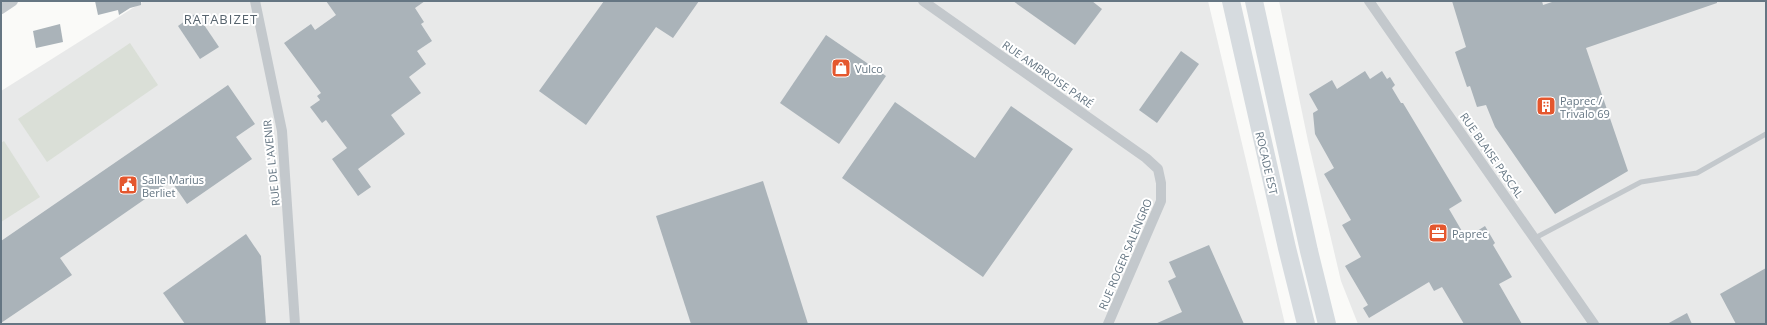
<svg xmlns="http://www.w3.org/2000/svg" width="1767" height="325" viewBox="0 0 1767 325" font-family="'Open Sans',sans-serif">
<rect width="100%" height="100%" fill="#fafaf8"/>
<g fill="#e8e9e9">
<polygon points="144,1 1208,1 1285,324 1,324 1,91"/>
<polygon points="1279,1 1766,1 1766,324 1358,324 1341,281 1308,141"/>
</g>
<g fill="#dadfd7">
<polygon points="130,43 158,85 47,162 18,119"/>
<polygon points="4,141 40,197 1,222 1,143"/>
</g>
<g fill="#aab3b9">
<polygon points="95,1 141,1 141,5 130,8 119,15 118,10 98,15"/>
<polygon points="326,1 425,1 415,8 424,22 421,24 432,41 417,51 426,64 409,77 421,93 391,115 405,134 358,169 371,187 358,196 332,159 347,148 326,120 322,123 310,107 320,100 317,96 321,93 284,43 311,24 315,30 336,15"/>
<polygon points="604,1 699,1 673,38 656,27 586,125 539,91"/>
<polygon points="1013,1 1092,1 1102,9 1075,45"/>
<polygon points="1452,1 1542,1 1543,5 1555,1 1717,1 1717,3 1586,48 1628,171 1555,214 1495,127 1486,105 1477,107 1470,86 1467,87 1455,52 1466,47"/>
<polygon points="196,13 219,47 200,59 178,26"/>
<polygon points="60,24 63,42 36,48 33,31"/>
<polygon points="826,35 886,76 839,144 780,103"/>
<polygon points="1181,51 1199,64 1157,123 1139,110"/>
<polygon points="1365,71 1370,79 1382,71 1387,79 1390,77 1395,85 1392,88 1401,103 1403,103 1462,201 1449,209 1466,238 1485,226 1495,243 1493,245 1512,277 1499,284 1522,324 1464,324 1442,287 1434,291 1429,282 1369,318 1363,308 1368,305 1345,266 1361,257 1342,225 1351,220 1324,174 1334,168 1315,134 1313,113 1318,110 1309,94 1332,80 1337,89"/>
<polygon points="228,85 255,124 236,137 252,159 187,204 171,181 60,258 72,275 1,323 1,241"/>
<polygon points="895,102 975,158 1011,106 1073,149 983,277 842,178"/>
<polygon points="763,181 808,324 691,324 656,216"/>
<polygon points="246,234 261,256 266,324 185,324 163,293"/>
<polygon points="1209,245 1244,324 1155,324 1182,312 1168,281 1176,277 1169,262"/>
<polygon points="1766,268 1766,324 1736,324 1720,294"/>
<polygon points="1687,313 1692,324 1667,324"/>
</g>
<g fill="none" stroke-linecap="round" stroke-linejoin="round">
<polyline stroke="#c3c8cc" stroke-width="5" points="1535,238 1641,182 1697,173 1766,134"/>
<g stroke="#c3c8cc" stroke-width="10">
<polyline points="255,1 282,131 295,324"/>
<polyline points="923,1 1146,158 1158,169 1161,183 1161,201 1108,324"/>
<polyline points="1369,1 1594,324"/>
<polyline points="1,9 13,1"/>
</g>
<g stroke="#d6dbdf" stroke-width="18">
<polyline points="1231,1 1287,248 1306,324"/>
<polyline points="1254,1 1309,251 1327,324"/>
</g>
</g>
<defs>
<symbol id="shop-square" viewBox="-11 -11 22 22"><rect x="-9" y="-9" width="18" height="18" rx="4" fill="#e4572e" stroke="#fff"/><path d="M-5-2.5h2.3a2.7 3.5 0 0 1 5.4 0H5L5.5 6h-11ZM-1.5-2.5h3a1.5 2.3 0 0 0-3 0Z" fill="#fff"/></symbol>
<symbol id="building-square" viewBox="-11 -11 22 22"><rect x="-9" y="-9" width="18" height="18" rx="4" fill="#e4572e" stroke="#fff"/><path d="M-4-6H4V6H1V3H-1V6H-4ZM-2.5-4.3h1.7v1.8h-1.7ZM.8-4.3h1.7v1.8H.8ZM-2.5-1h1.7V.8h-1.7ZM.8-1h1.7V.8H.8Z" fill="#fff"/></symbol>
<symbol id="civic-square" viewBox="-11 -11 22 22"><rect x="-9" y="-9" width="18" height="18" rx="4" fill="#e4572e" stroke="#fff"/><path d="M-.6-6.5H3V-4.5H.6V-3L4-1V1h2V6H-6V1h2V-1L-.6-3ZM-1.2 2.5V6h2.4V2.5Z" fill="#fff"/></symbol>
<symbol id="office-square" viewBox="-11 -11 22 22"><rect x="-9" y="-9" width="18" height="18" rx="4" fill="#e4572e" stroke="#fff"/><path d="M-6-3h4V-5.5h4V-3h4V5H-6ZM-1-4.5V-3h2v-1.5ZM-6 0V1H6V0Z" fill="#fff"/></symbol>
</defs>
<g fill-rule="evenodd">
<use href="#shop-square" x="830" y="57" width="22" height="22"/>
<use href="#building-square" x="1535" y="95" width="22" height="22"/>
<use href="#civic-square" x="117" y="174" width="22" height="22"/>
<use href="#office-square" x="1427" y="222" width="22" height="22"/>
</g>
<g text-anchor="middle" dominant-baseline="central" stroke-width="4" stroke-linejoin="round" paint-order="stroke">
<g font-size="11" fill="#657683" stroke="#fff" text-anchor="start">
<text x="855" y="68">Vulco</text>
<text x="1560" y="100">Paprec /<tspan x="1560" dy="13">Trivalo 69</tspan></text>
<text x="142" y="179">Salle Marius<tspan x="142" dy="13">Berliet</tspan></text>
<text x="1452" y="233">Paprec</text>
</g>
<g font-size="11" fill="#657683" stroke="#fff">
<text transform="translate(1048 74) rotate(35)">RUE AMBROISE PARÉ</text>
<text transform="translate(1492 155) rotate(55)">RUE BLAISE PASCAL</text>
<text transform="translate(271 163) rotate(-96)">RUE DE L'AVENIR</text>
<text transform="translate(1267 163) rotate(77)">ROCADE EST</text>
<text transform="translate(1125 254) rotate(-67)">RUE ROGER SALENGRO</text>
</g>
<g font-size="13" letter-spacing="1" fill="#57646e" stroke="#fff">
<text x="221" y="19">RATABIZET</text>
</g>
</g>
<rect width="1767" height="325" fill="none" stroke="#657683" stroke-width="4"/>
</svg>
